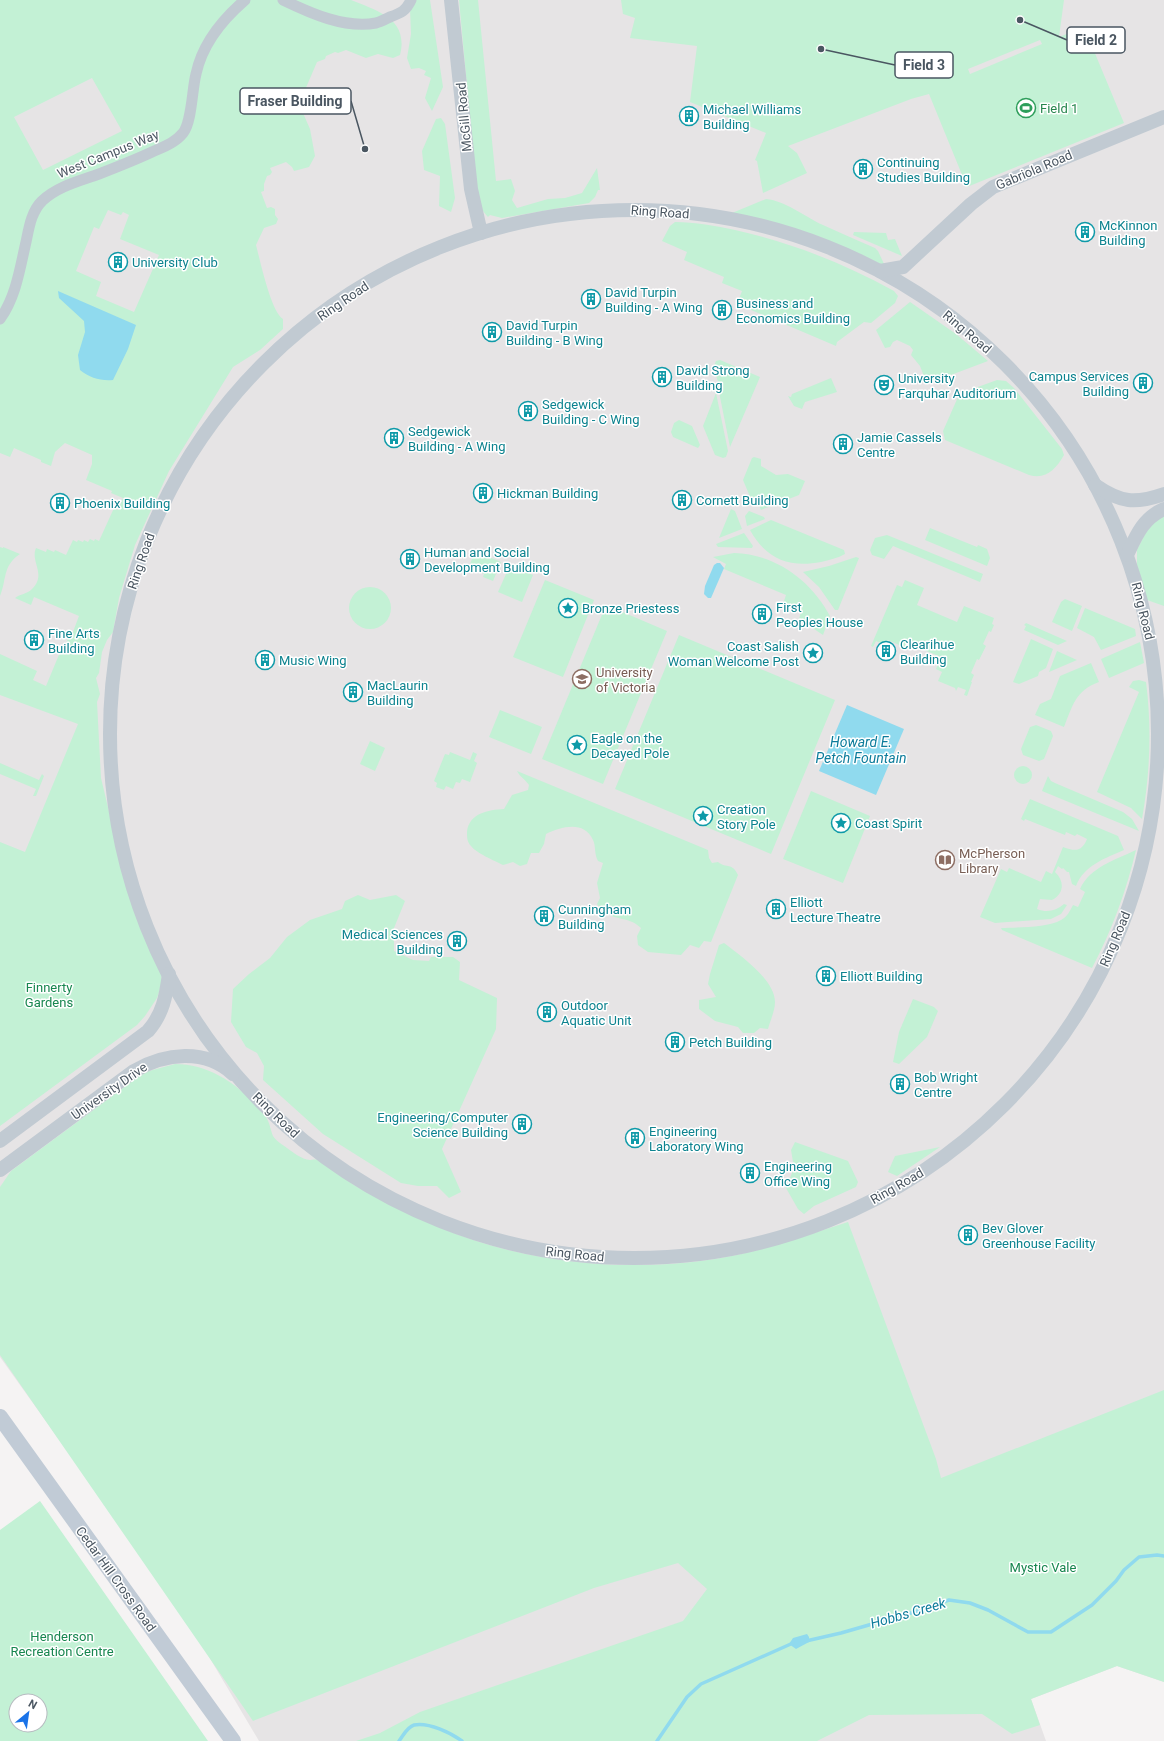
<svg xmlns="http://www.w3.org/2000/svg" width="1164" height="1741" viewBox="0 0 1164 1741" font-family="Roboto,sans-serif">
<rect width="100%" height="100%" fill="#f5f3f3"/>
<polygon fill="#e6e4e5" points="0,0 1164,0 1164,1682 1117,1666 1031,1699 1046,1741 259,1741 183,1613 0,1357"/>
<g fill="#c3f1d5" fill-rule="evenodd">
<path d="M 0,0 L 351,0 C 378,11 409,19 400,55 L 393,58 L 378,54 L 366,58 L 346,50 L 338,53 L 335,52 L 326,56 L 325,59 L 317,62 L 299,104 L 310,129 L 315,156 L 309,167 L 294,171 L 292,167 L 286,162 L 270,168 L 272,172 L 270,175 L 267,176 L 264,184 L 264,191 L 261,192 L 267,208 L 271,207 L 275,209 L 275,215 L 278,219 L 276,224 L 264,228 L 256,245 C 260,260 271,312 283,319 L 283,329 L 260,350 L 233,367 L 169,471 L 135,545 L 119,598 L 113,632 L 107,640 L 102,652 L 99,673 L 96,678 L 100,694 L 97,702 L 101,778 L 116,841 L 129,884 L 141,922 L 161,971 L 162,983 L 157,998 L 145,1016 L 137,1025 L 0,1126 L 0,842 L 25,852 L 78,724 L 0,695 L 0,654 L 37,671 L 33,680 L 46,686 L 63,645 L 65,646 L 69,636 L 71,637 L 79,616 L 34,597 L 31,605 L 15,598 C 20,594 27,594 32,589 C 47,574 30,562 36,548 L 46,552 L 47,549 L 54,552 L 55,550 L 66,555 L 73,540 L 77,542 L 78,540 L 83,542 L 84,540 L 88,542 L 90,539 L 94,541 L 95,539 L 99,541 L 114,508 L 118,510 L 123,498 L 111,493 L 112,491 L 86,480 L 92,464 L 92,455 L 65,443 L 55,452 L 51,466 L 41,462 L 41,460 L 14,448 L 10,457 L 0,453 ZM 92,78 L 122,131 L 43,170 L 14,117 ZM 108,210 L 121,215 L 123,212 L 129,215 L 120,239 L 159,255 L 134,312 L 96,296 L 101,282 L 76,271 L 94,227 L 99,229 Z"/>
<polygon points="413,0 430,0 443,87 432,111 425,98 431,78 424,75 426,71 419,68 411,69 407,58 411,34 410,9"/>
<path d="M 459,0 L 478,0 L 496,181 L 511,179 L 515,191 L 512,200 L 517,208 L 548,199 L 565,198 L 582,193 L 597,168 L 600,190 L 598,190 L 595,197 L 589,203 L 502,218 L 490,215 L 488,217 C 481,210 479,203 477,194 Z"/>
<path d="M 621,0 L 1064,0 L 1059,37 L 1084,27 L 1124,123 L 967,187 L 929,94 L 911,99 L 788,146 L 797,153 L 807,173 L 763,193 L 757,161 L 755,160 L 766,133 L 690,102 L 697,46 L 630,38 L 635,18 L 623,14 ZM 1040,40 L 1042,44 L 970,74 L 968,69 Z"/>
<polygon points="441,118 445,124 455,198 451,212 439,206 440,176 424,170 422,151 436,119"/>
<path d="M 766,199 C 786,201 805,217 823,225 C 840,233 857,240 875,248 L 878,251 L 885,266 L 820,237 L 774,223 L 732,213 Z"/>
<path d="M 675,222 C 695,222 716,226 735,230 C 792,243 843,263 894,291 L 898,296 L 895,303 L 871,323 L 864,322 L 837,342 L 836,346 L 737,304 L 742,291 L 722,283 L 724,277 L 684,260 L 687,252 L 662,241 L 670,226 Z"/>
<polygon points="854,232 886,233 888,240 895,239 902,256 853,235"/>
<polygon points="910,302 956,334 988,361 927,384 920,366 911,355 913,350 910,346 897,340 893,342 890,347 885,348 876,330"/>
<polygon points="720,360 760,377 730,447 718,387 719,384 713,368 716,361"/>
<polygon points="831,378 837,392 805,402 802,409 794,406 788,396 791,397 792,394"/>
<path d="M 997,380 L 1006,381 L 1014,388 L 1062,449 L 1064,455 C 1056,469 1046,480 1029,475 L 945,440 L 943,431 L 958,397 L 964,392 Z"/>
<polygon points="716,393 728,451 726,457 723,458 715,455 703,426"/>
<polygon points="679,420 692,426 700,445 698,448 673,437 671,432 674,423"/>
<polygon points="754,457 761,459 761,466 776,475 788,474 805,481 799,495 761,510 758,503 751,499 743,480 752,458"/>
<polygon points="731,509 735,511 742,529 719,538"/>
<polygon points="749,511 764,517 765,519 747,526 745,516"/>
<polygon points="1164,513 1164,606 1147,600 1137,565 1137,550 1151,522"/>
<path d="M 771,520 L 844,550 L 845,554 C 838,558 829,560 821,562 C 789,568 766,559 750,530 Z"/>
<polygon points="930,528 977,547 978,545 987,549 990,558 987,566 925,540"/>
<polygon points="744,533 753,546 752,548 718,547 716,544"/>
<polygon points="887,535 983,574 980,582 893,546 884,559 872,555 870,550 875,538"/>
<path d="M 0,547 L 3,548 L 3,547 L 20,554 C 2,566 7,580 0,596 Z"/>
<path d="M 734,553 C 775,554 811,580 830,616 L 823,635 L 799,619 L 801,612 L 783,604 L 786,595 L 724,569 L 726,564 L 713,557 Z"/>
<polygon points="474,554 481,557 482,554 501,562 493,581 483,577 484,574 476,570 477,567 470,564"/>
<polygon points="856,557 859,558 838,610 835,610 819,587 803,572 829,566"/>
<polygon points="510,565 533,575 522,602 498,592"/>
<polygon points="545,580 594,600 563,677 513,657"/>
<polygon points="905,580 924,588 917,605 957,622 964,606 994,618 992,624 994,625 991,632 989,631 983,644 986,646 979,660 977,659 971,673 974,675 971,682 972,682 967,696 964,695 966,690 958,687 956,691 955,688 938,681 942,672 936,669 941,657 910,644 908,649 888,640 885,645 876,641 873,647 871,646 897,585 902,587"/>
<circle cx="370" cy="608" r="21"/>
<polygon points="1065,599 1082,606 1072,631 1052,622 1061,602"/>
<polygon points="606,605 667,631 603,784 542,759"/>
<polygon points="1085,608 1135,629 1136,636 1101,650 1094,637 1077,628"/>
<polygon points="1026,623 1067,641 1058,645 1024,630 1026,626 1024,625"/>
<polygon points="679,635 835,700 771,854 615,789"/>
<polygon points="1031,639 1053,649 1046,668 1039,672 1038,676 1019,684 1013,682"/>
<polygon points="1140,642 1144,663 1109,678 1101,659"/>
<polygon points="1057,651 1077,660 1049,672"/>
<path d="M 1091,663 L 1099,682 C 1075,691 1073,705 1064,727 L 1035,715 L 1040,704 L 1051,699 L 1060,676 Z"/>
<path d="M 1139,680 L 1146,682 C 1152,728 1150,774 1142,819 L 1131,808 L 1097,792 L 1139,692 L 1129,687 L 1133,681 Z"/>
<polygon points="500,710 542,727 531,754 489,737"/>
<polygon points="1036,725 1051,731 1053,736 1044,759 1039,761 1023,755 1021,749 1030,727"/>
<polygon points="370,741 385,748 375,771 360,764"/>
<polygon points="450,752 470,760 473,752 477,754 474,761 477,763 470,782 462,779 460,783 456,782 453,789 446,786 444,790 436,787 437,783 434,781 445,754 449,755"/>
<polygon points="0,763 39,780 42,774 44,776 36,796 33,796 36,789 0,774"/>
<circle cx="1023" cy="775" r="9"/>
<path d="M 517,771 L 708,850 L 709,858 L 712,863 L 718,862 C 727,869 732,862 738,875 L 711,942 L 704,941 L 699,948 L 690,945 L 681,955 L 648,952 L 638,945 L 637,936 L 641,928 C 627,914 612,924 597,904 L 600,898 L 597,883 L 603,863 L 598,861 C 594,854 596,846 593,840 C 584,820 561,827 546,834 L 544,844 L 539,853 L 531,853 L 527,864 L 520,866 L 513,862 L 503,865 C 495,861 476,853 471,846 C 467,842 467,837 467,832 C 469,813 488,810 504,809 L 512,795 L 528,790 L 529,785 C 525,779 520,777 517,771 Z"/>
<polygon points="1048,776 1051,781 1055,783 1123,812 1132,819 1139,831 1042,791"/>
<polygon points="811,791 870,816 843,883 783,859"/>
<path d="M 1030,799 L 1118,836 L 1124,850 C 1106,858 1084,865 1076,886 L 1072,884 L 1069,872 L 1067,872 L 1063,868 L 1062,869 L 1058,866 L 1055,872 C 1065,881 1064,894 1052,900 L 1040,899 L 1037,909 C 1047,913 1056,911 1064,904 L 1067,905 L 1061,914 L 1051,919 L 995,923 L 980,917 L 1001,869 L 1007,872 L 1009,868 L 1041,882 L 1046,871 L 1052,874 L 1063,847 C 1076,852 1082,851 1087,839 L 1077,834 L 1075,836 L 1066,832 L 1065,835 L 1025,819 L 1024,821 L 1021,819 Z"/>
<path d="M 1136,850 C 1126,892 1112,930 1092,968 L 1002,930 L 1001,928 C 1018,927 1048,928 1061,920 C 1067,917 1070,911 1073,905 L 1078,907 L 1085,892 L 1080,889 C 1090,867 1115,860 1136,850 Z"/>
<polygon points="358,895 370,900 396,895 405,901 394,928 394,951 413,960 429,961 431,957 453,957 460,962 459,980 497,998 496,1029 442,1149 461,1192 449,1198 437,1186 418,1186 401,1183 323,1134 263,1080 264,1066 257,1053 246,1047 231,1022 233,989 249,974 270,958 287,937 310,920 342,909 345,901"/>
<path d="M 724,943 C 741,956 775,980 775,1002 C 775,1011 770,1021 768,1029 L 760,1028 L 754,1033 L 743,1033 L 738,1027 L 715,1021 L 699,1009 L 699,1000 L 716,997 L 708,984 L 710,974 L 719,945 Z"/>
<polygon points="913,999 934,1007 938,1011 927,1037 899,1064 893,1062 899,1032"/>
<path d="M 175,1064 C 211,1064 243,1087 265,1116 C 270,1122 270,1129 273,1136 C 276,1141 283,1145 287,1148 C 294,1153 301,1159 310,1160 C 311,1160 316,1159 317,1160 C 325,1162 345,1179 354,1185 C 382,1201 411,1216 441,1228 C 527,1264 634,1274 726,1257 C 768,1249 807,1235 848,1222 L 936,1459 L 941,1478 L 1164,1390 L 1164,1682 L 1117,1666 L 1031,1699 L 1040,1725 L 1012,1734 L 982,1714 L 869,1715 L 817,1741 L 356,1741 L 380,1733 L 420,1712 L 683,1621 L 707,1589 L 678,1563 L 594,1588 L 253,1721 L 0,1355 L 0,1187 L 11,1171 L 138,1077 L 149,1071 Z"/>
<polygon points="795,1142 848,1161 858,1182 856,1187 814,1206 804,1214 798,1209 786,1188 794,1168 791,1150"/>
<polygon points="940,1147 897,1176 888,1172 895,1156"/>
<path d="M 40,1501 L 208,1741 L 0,1741 L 0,1530 ZM 16,1701 L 40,1701 L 40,1725 L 16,1725 Z"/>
</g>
<g fill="#90daee">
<path d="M 58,291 L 136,325 L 128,349 L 113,380 C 100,381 90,378 80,370 L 78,355 L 85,332 L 84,321 L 59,298 Z"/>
<polygon points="717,563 720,563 724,568 711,598 708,598 704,594 705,586 714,565"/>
<polygon points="847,705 904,729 876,795 819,771"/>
<polygon points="807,1634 809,1637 809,1642 796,1649 789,1644 793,1638"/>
</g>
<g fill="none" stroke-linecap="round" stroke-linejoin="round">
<g stroke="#90daee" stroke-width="3.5">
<polyline points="806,1641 841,1633 921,1610 949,1600 970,1603 988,1610 1028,1632 1051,1632 1092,1605 1116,1581 1124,1570 1139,1557 1157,1555 1164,1556"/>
<path d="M 399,1741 C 403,1736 407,1727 414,1725 C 429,1722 451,1733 462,1741"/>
<polyline points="657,1741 687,1697 701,1684 793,1643"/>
</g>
<g stroke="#c1cad2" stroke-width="11">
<path d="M 283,0 C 310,13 345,29 376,23 C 381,22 386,19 390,17 C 401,13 406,11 411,0"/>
<path d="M 0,319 C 16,297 20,268 26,242 C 29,228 31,212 42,201 C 58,186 80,181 99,174 C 117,167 135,160 152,152 C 163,147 175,143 183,133 C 192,122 192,89 196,74 C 202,45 223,19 245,0"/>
</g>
<g stroke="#c1cad2" stroke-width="14">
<polyline points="451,0 471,189 481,233"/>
<circle cx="634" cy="734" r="524"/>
<polyline points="880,271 903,267 971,204 993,187 1164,117"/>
<path d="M 1095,485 C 1121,503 1135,504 1164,494"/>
<path d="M 1127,555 C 1136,536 1143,518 1164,509"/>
<path d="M 0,1141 L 148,1031 C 163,1014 166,996 169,974"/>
<path d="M 0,1170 L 134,1071 C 165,1053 205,1048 233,1074"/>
</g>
<polyline stroke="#c1cbd6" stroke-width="16" points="0,1417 233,1741"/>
</g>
<defs>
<symbol id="stadium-ring" viewBox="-11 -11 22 22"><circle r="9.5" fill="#fff" stroke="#2e9e5b" stroke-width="1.5"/><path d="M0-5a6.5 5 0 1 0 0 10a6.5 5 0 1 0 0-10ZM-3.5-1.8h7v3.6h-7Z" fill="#2e9e5b"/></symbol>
<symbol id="building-ring" viewBox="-11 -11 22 22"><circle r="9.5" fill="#fff" stroke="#0f9aa8" stroke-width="1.5"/><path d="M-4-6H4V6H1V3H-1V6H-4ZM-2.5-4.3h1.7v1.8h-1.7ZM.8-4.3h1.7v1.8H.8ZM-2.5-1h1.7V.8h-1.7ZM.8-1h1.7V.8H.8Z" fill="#0f9aa8"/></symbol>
<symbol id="theatre-ring" viewBox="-11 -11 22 22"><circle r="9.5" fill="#fff" stroke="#0f9aa8" stroke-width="1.5"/><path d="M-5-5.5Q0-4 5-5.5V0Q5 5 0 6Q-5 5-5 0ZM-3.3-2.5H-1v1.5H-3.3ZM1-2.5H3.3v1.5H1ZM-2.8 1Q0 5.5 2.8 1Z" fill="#0f9aa8"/></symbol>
<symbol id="sight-ring" viewBox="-11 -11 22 22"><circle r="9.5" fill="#fff" stroke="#0f9aa8" stroke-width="1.5"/><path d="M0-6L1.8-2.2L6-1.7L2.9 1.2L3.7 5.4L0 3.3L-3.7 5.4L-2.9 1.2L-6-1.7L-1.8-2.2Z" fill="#0f9aa8"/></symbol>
<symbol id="university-ring" viewBox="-11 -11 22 22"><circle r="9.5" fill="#fff" stroke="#8d6e63" stroke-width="1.5"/><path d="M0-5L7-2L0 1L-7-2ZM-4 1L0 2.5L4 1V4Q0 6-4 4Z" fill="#8d6e63"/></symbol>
<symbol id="library-ring" viewBox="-11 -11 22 22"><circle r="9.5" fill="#fff" stroke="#8d6e63" stroke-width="1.5"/><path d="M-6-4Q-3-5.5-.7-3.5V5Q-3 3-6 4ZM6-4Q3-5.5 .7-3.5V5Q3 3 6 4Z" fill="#8d6e63"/></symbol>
</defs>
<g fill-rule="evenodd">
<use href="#stadium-ring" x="1015" y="97" width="22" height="22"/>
<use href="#building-ring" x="678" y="105" width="22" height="22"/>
<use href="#building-ring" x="852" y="158" width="22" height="22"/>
<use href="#building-ring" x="1074" y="221" width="22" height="22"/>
<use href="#building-ring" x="107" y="251" width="22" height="22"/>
<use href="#building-ring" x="580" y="288" width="22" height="22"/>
<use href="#building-ring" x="711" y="299" width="22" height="22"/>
<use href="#building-ring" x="481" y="321" width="22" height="22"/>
<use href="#building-ring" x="651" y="366" width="22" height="22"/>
<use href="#building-ring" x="1132" y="372" width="22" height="22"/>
<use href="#theatre-ring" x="873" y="374" width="22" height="22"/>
<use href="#building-ring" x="517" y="400" width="22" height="22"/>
<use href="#building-ring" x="383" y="427" width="22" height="22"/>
<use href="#building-ring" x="832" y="433" width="22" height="22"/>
<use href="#building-ring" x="472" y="482" width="22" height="22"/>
<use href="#building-ring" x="671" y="489" width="22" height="22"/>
<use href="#building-ring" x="49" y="492" width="22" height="22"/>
<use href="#building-ring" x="399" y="548" width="22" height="22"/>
<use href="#sight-ring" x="557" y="597" width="22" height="22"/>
<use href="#building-ring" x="751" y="603" width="22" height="22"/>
<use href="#building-ring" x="23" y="629" width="22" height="22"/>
<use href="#building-ring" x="875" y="640" width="22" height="22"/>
<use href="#sight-ring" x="802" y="642" width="22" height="22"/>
<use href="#building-ring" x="254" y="649" width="22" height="22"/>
<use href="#university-ring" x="571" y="668" width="22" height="22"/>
<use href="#building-ring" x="342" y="681" width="22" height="22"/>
<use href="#sight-ring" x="566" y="734" width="22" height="22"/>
<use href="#sight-ring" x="692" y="805" width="22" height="22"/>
<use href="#sight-ring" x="830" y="812" width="22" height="22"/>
<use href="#library-ring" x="934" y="849" width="22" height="22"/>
<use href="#building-ring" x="765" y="898" width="22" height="22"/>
<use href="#building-ring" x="533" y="905" width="22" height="22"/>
<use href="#building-ring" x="446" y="930" width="22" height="22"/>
<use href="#building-ring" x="815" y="965" width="22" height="22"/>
<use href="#building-ring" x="536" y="1001" width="22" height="22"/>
<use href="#building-ring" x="664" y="1031" width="22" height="22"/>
<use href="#building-ring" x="889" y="1073" width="22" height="22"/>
<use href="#building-ring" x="511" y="1113" width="22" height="22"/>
<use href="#building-ring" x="624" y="1127" width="22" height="22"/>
<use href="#building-ring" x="739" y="1162" width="22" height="22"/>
<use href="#building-ring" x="957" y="1224" width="22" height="22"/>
</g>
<g text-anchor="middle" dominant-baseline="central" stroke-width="3" stroke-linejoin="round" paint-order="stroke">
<g font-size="13" fill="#27864d" stroke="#fff" text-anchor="start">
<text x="1040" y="108">Field 1</text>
</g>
<g font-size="13" fill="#0d838f" stroke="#fff" text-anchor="start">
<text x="703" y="109">Michael Williams<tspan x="703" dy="15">Building</tspan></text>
<text x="877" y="162">Continuing<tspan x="877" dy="15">Studies Building</tspan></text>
<text x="1099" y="225">McKinnon<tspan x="1099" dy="15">Building</tspan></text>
<text x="132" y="262">University Club</text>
<text x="605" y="292">David Turpin<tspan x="605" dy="15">Building - A Wing</tspan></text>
<text x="736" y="303">Business and<tspan x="736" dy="15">Economics Building</tspan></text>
<text x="506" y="325">David Turpin<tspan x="506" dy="15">Building - B Wing</tspan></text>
<text x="676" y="370">David Strong<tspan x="676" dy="15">Building</tspan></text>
<text x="1129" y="376" text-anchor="end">Campus Services<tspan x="1129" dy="15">Building</tspan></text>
<text x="898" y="378">University<tspan x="898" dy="15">Farquhar Auditorium</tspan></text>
<text x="542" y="404">Sedgewick<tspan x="542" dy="15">Building - C Wing</tspan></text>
<text x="408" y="431">Sedgewick<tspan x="408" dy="15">Building - A Wing</tspan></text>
<text x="857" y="437">Jamie Cassels<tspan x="857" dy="15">Centre</tspan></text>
<text x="497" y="493">Hickman Building</text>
<text x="696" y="500">Cornett Building</text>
<text x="74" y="503">Phoenix Building</text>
<text x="424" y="552">Human and Social<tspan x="424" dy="15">Development Building</tspan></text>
<text x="776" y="607">First<tspan x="776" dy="15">Peoples House</tspan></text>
<text x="582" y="608">Bronze Priestess</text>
<text x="48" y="633">Fine Arts<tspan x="48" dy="15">Building</tspan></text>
<text x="900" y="644">Clearihue<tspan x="900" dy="15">Building</tspan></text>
<text x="799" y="646" text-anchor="end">Coast Salish<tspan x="799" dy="15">Woman Welcome Post</tspan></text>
<text x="279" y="660">Music Wing</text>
<text x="367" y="685">MacLaurin<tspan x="367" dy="15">Building</tspan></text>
<text x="591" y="738">Eagle on the<tspan x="591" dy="15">Decayed Pole</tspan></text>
<text x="717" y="809">Creation<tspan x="717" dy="15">Story Pole</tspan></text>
<text x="855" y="823">Coast Spirit</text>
<text x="790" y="902">Elliott<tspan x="790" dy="15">Lecture Theatre</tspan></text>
<text x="558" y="909">Cunningham<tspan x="558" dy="15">Building</tspan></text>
<text x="443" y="934" text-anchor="end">Medical Sciences<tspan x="443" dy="15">Building</tspan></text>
<text x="840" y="976">Elliott Building</text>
<text x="561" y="1005">Outdoor<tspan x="561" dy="15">Aquatic Unit</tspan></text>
<text x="689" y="1042">Petch Building</text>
<text x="914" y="1077">Bob Wright<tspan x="914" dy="15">Centre</tspan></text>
<text x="508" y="1117" text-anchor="end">Engineering/Computer<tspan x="508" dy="15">Science Building</tspan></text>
<text x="649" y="1131">Engineering<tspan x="649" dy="15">Laboratory Wing</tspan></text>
<text x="764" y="1166">Engineering<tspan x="764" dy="15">Office Wing</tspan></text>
<text x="982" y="1228">Bev Glover<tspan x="982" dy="15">Greenhouse Facility</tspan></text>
</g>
<g font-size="13" fill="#4a5661" stroke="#fff">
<text transform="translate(464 117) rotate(-95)">McGill Road</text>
<text transform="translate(108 154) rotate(-22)">West Campus Way</text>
<text transform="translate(1034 170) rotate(-23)">Gabriola Road</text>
<text transform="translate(660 212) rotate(4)">Ring Road</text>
<text transform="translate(343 301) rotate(-34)">Ring Road</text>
<text transform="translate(967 332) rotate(40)">Ring Road</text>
<text transform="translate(141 561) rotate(-71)">Ring Road</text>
<text transform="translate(1143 611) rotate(76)">Ring Road</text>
<text transform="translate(1115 939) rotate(-67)">Ring Road</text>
<text transform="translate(109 1091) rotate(-35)">University Drive</text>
<text transform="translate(276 1115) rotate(44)">Ring Road</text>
<text transform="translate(897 1186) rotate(-30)">Ring Road</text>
<text transform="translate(575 1254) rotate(6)">Ring Road</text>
<text transform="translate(116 1579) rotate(54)">Cedar Hill Cross Road</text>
</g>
<g font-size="13" fill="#785e54" stroke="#fff" text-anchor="start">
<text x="596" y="672">University<tspan x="596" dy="15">of Victoria</tspan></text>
<text x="959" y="853">McPherson<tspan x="959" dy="15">Library</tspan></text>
</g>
<g font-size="13" fill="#17864f" stroke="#fff">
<text x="49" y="987">Finnerty<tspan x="49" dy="15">Gardens</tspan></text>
<text x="1043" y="1567">Mystic Vale</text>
<text x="62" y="1636">Henderson<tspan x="62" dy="15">Recreation Centre</tspan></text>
</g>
<g font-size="14" font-style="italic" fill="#0c7c9b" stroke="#fff">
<text x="861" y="742">Howard E.<tspan x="861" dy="16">Petch Fountain</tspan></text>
<text transform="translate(908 1613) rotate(-16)">Hobbs Creek</text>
</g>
</g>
<path fill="none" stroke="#4a5661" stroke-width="1.5" d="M1020 20L1067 40M821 49L895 65M365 149L351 101"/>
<g fill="#4a5661" stroke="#fff" stroke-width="1.5">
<circle cx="1020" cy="20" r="4"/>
<circle cx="821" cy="49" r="4"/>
<circle cx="365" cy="149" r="4"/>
</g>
<g fill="#fff" stroke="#4a5661" stroke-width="1.5">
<rect x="1067" y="27" width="58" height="26" rx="4"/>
<rect x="895" y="52" width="58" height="26" rx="4"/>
<rect x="240" y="88" width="111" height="26" rx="4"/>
</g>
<g font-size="14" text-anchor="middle" font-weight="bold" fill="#4a5661">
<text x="1096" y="45">Field 2</text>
<text x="924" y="70">Field 3</text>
<text x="295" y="106">Fraser Building</text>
</g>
<g transform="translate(28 1713) rotate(29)"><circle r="19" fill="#ffffff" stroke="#b7bbc0"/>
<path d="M0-3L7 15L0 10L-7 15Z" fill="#1a73e8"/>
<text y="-6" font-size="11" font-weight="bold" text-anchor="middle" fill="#4a5661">N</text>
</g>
</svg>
